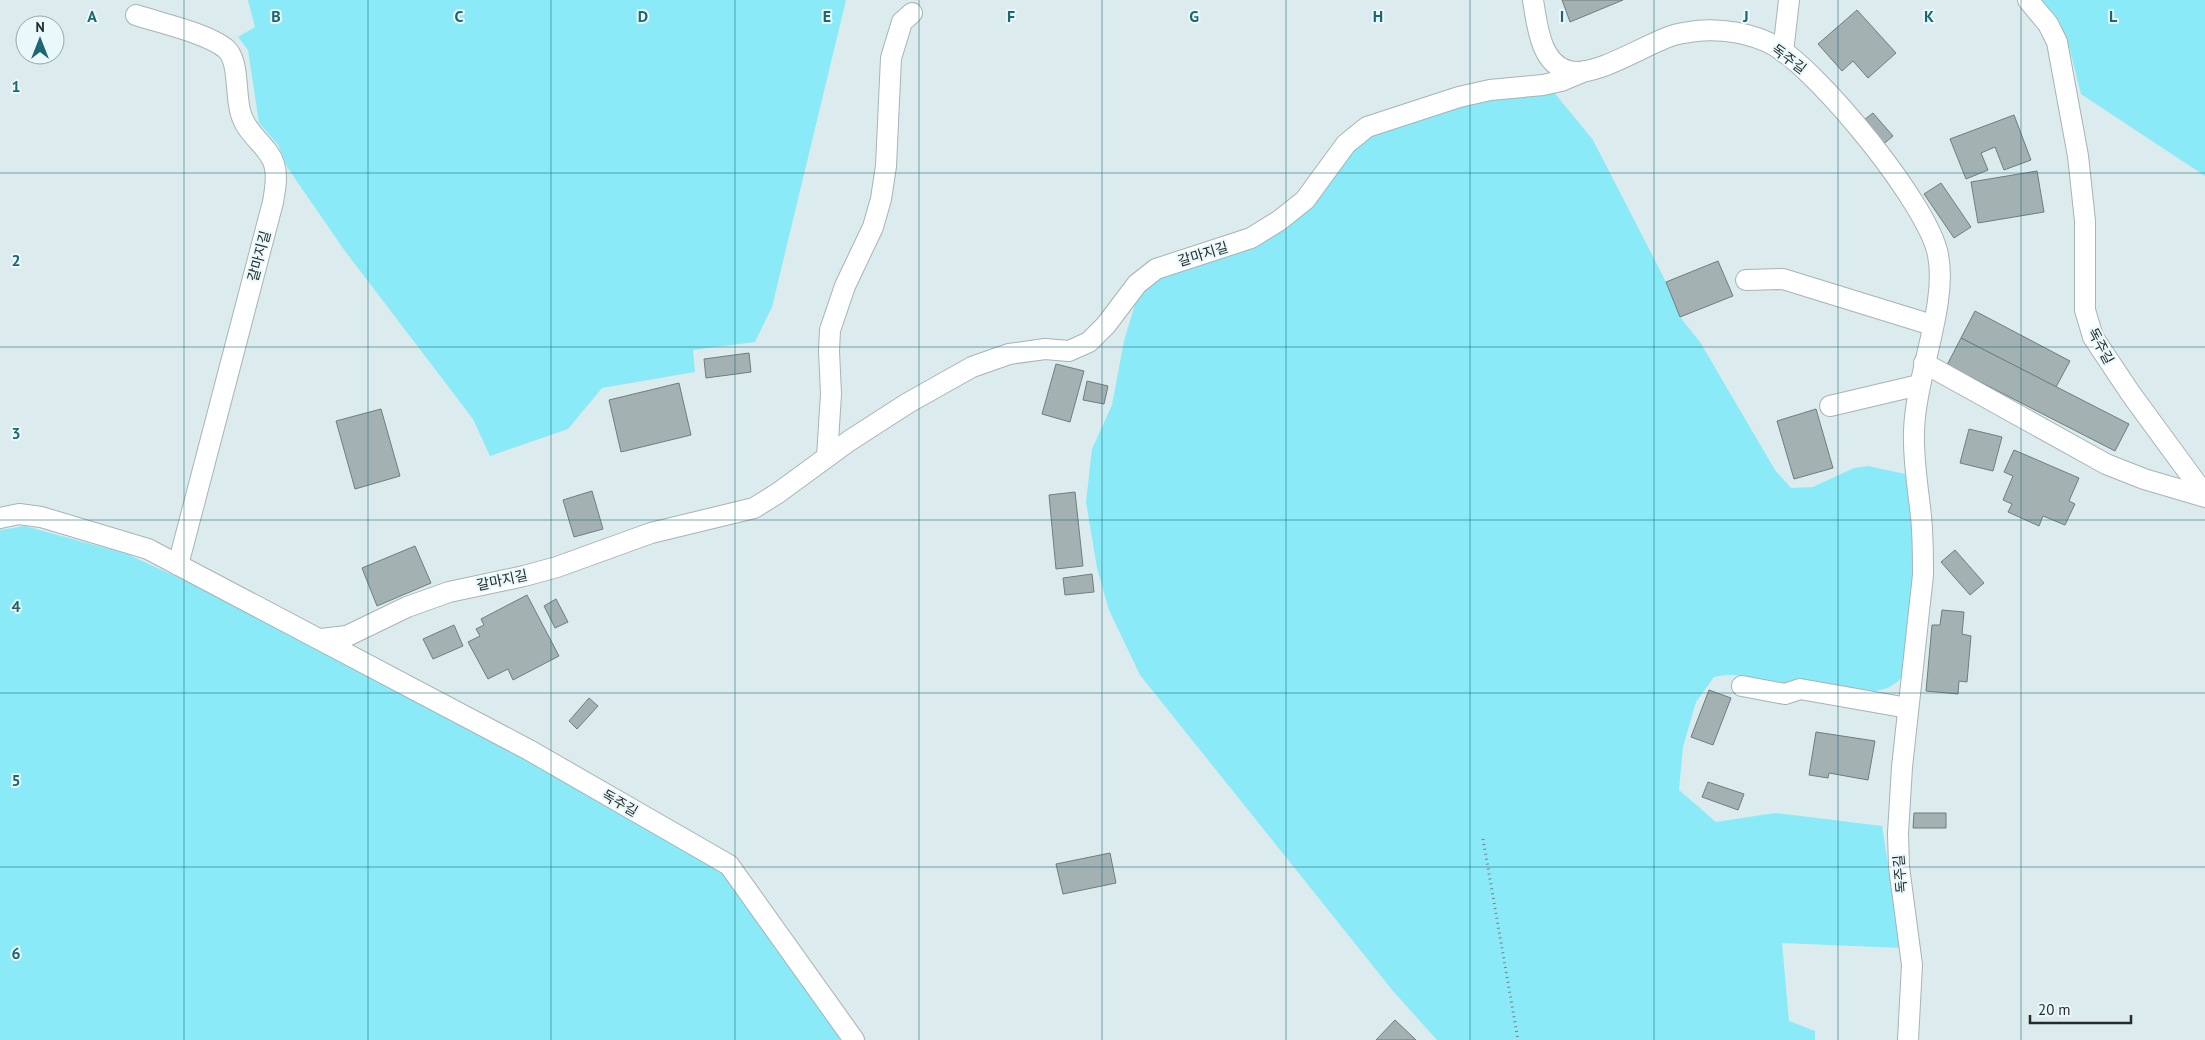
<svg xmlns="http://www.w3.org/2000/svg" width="2205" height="1040" viewBox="0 0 2205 1040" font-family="'PT Sans','Noto Sans KR',sans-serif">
<rect width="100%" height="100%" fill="#dcebed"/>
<g fill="#8aeaf8">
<polygon points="248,0 846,0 772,307 755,342 693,350 695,372 602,388 568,429 490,456 473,419 345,251 287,167 278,145 259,123 248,50 238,37 255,27"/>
<polygon points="2042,0 2205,0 2205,176 2081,94 2070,50 2059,20"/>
<path d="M 1552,90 L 1593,140 L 1666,282 L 1680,317 L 1700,342 L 1775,470 L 1791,488 L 1813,487 L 1854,468 L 1868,466 L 1905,474 L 1914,516 L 1916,556 L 1902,677 C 1879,704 1842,685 1812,681 C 1801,679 1789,684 1778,683 C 1752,681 1742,671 1714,677 L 1696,702 L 1683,747 L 1679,790 L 1716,822 L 1775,813 L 1882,826 L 1901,948 L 1782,943 L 1789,1021 L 1815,1031 L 1815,1040 L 1437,1040 L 1393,991 L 1140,675 L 1109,610 L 1097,568 L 1086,502 L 1092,449 L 1112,405 L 1124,341 L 1136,301 L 1165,271 L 1236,254 L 1278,233 L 1344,159 L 1372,132 L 1471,100 Z"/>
<polygon points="25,526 127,554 262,616 541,767 724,870 842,1040 0,1040 0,530"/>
</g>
<g fill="#a3b1b3" stroke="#707d7f">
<polygon points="1562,0 1623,0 1570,22"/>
<polygon points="1857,10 1896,53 1868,78 1853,61 1842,71 1818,44"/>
<polygon points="1873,113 1893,136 1880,147 1860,123"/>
<polygon points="2014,115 2031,160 2004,170 1995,147 1981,153 1988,170 1966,179 1950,139"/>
<polygon points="2037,171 2044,212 1978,223 1971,182"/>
<polygon points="1941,183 1971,227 1954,238 1924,194"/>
<polygon points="1718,261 1733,296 1680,317 1666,282"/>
<polygon points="1975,311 2070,361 2056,387 1961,338"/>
<polygon points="1961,338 2129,424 2115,451 1947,365"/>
<polygon points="749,353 751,372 706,378 704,359"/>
<polygon points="1056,364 1084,371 1070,422 1042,414"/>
<polygon points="1087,381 1108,386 1104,404 1083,400"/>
<polygon points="679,383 691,435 621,452 609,400"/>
<polygon points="381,409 400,476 355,489 336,421"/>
<polygon points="1816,409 1833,468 1794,479 1777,421"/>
<polygon points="1969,429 2002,437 1993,471 1960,463"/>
<polygon points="2014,450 2079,478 2069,501 2075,504 2065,525 2043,516 2039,526 2008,512 2012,504 2003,500 2013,476 2004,472"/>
<polygon points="592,491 603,529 574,537 563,500"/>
<polygon points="1075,492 1083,566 1056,569 1049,495"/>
<polygon points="415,546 431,583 377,606 362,568"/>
<polygon points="1955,550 1984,583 1970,595 1941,562"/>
<polygon points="1092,574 1094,592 1065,595 1063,578"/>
<polygon points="527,595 559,656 513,680 508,669 488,679 468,642 480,636 476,629 484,625 481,619"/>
<polygon points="556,599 568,622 555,628 544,606"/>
<polygon points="1942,610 1964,612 1962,634 1971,636 1967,682 1959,681 1958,694 1926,691 1932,625 1940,625"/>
<polygon points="454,625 463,646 433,659 423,639"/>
<polygon points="1709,690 1731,698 1713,745 1691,737"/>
<polygon points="589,698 598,706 577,729 569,721"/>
<polygon points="1816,732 1875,741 1868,780 1829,773 1828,778 1809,775"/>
<polygon points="1708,782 1744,794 1738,810 1702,797"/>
<polygon points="1914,813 1946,813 1946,828 1913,828"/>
<polygon points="1110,853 1116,883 1063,894 1056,864"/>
<polygon points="1395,1020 1416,1040 1376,1040"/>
</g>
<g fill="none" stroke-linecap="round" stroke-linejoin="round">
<defs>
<g id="service">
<path d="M 1533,0 C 1537,24 1540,64 1569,71 C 1596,78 1647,43 1674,35 C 1681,33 1689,32 1696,31 C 1721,28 1752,33 1775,46 C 1819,71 1929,205 1938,255 C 1948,305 1915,377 1914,432 C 1913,460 1918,488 1921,516 C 1923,536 1923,555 1923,575 L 1902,767 L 1898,833 L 1899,867 L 1912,965 L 1908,1040"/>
<polyline points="2028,0 2048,24 2057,42 2078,156 2085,221 2085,310 2093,337 2131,394 2205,495"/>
<path d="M 136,15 C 160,23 206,33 225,48 C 241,60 234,99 242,117 C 248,135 269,147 274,164 C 278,176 275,190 273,202 L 178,565"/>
<polyline points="1783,52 1789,0"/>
<polyline points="1746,280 1783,279 1932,325"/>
<polyline points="1924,363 2106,464 2144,479 2205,497"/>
<polyline points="1830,406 1919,385"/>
<polyline points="827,457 831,394 829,351 830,330 845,286 873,227 881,199 886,166 891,58 902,22 912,13"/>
<polyline points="0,518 19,514 41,517 148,549 529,750 729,865 854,1040"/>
<polyline points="321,639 347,636 407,607 449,592 524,576 557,567 651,533 754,508 778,493 849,441 908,403 972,367 1009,354 1045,349 1069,351 1089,342 1106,325 1137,284 1156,269 1251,238 1280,220 1305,200 1346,144 1367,127 1459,97 1490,90 1543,85 1561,81 1585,71"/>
<polyline points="1742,686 1785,694 1800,689 1908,708"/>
</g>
</defs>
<use href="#service" stroke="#a6b4b6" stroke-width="22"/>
<polyline stroke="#788283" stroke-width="3" stroke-dasharray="1 4" stroke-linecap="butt" points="1483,839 1518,1040"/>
<use href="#service" stroke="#fff" stroke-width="20"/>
</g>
<path fill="none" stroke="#1c6771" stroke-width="1" stroke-opacity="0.55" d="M 184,0 L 184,1040M 368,0 L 368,1040M 551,0 L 551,1040M 735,0 L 735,1040M 919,0 L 919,1040M 1102,0 L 1102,1040M 1286,0 L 1286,1040M 1470,0 L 1470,1040M 1654,0 L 1654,1040M 1838,0 L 1838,1040M 2021,0 L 2021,1040M 0,173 L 2205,173M 0,347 L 2205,347M 0,520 L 2205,520M 0,693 L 2205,693M 0,867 L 2205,867"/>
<g text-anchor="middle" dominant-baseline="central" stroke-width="4" stroke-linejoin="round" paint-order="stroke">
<g font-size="14" fill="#252b2c" stroke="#e9f8fa">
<text transform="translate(1789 59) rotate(37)">독주길</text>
<text transform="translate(1203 254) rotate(-17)">갈마지길</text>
<text transform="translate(259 256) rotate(-75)">갈마지길</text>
<text transform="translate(2101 346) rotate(62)">독주길</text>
<text transform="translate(502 580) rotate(-12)">갈마지길</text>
<text transform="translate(620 803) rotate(30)">독주길</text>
<text transform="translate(1900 874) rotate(-95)">독주길</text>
</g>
</g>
<g font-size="16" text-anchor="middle" font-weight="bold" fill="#1c6771" stroke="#e9f8fa" stroke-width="4" stroke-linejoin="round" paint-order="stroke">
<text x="92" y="22">A</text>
<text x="276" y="22">B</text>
<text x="459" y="22">C</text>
<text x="643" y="22">D</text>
<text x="827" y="22">E</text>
<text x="1011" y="22">F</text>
<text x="1194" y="22">G</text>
<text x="1378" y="22">H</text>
<text x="1562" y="22">I</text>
<text x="1746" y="22">J</text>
<text x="1929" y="22">K</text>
<text x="2113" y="22">L</text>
<text x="16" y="92">1</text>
<text x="16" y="266">2</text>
<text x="16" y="439">3</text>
<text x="16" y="612">4</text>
<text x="16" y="786">5</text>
<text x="16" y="959">6</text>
</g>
<g transform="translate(40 40)"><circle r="24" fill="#e9f8fa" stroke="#9ba6a8"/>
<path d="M0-4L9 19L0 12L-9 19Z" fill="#1c6771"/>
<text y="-8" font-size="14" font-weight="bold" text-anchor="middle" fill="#252b2c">N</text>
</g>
<path d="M2030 1015v8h101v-8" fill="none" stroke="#252b2c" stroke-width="2.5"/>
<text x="2038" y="1015" font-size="15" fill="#252b2c" stroke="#e9f8fa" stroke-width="4" paint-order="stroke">20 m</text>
</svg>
